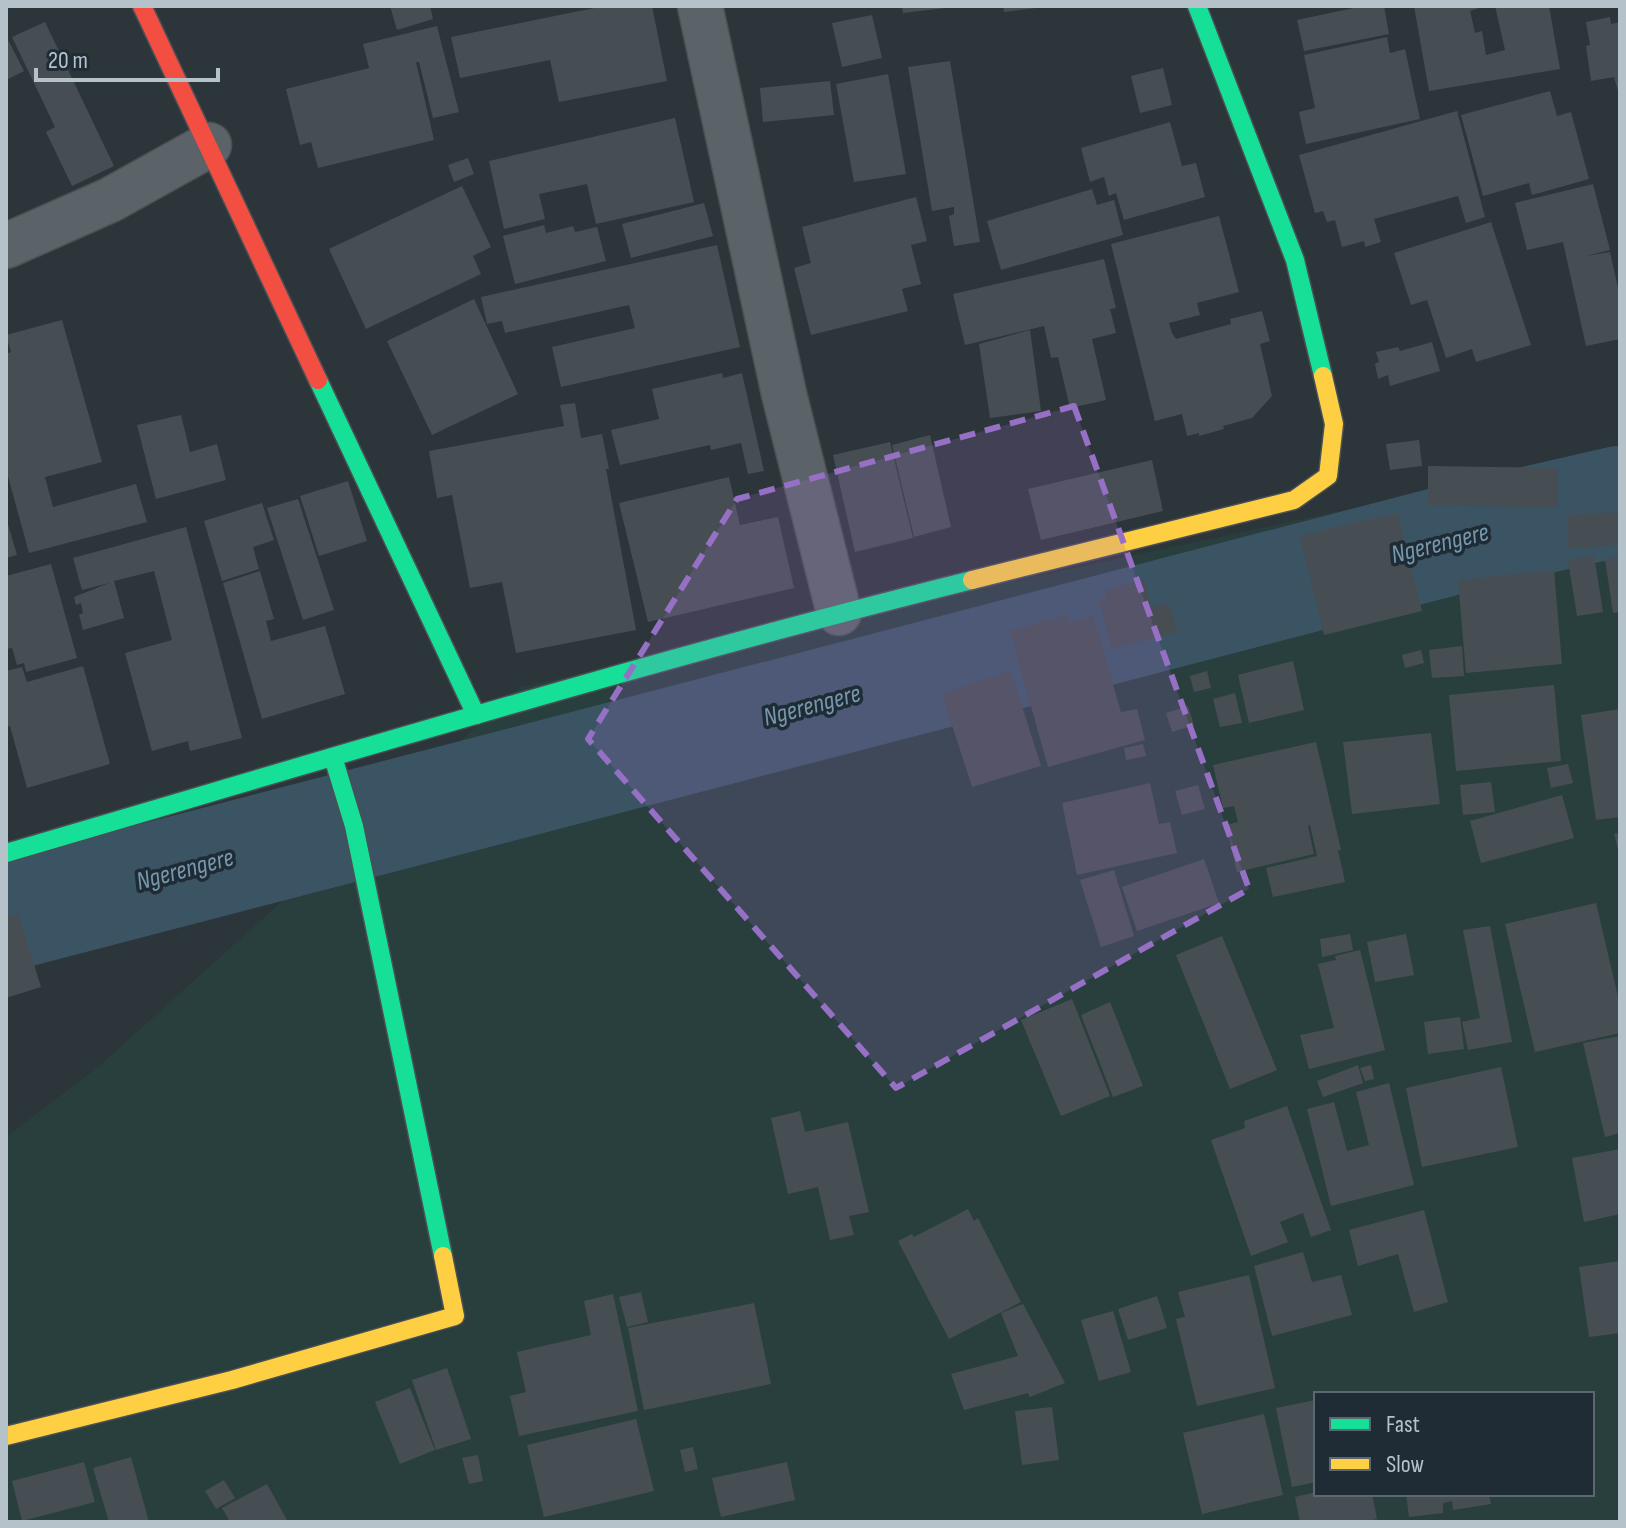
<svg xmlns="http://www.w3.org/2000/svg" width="1626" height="1528" viewBox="0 0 1626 1528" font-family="'Sofia Sans Condensed',sans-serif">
<rect width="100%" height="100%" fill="#2c353a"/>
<path fill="#293f3e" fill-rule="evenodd" d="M 1620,451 L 1620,1522 L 6,1522 L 6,1137 L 98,1067 L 520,687 ZM 1316,1394 L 1592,1394 L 1592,1494 L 1316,1494 Z"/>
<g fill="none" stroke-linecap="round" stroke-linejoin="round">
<polyline stroke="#3b5464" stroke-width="110" points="6,916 1462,537 1620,501"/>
</g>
<g fill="#474e53">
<polygon points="390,6 430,6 433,19 397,30"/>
<polygon points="604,6 652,6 667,81 559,102 550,60 460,78 451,37"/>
<polygon points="902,6 946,6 946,8 903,13"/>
<polygon points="1003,6 1036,6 1036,8 1004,12"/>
<polygon points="1363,6 1384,6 1389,34 1304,51 1297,20"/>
<polygon points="1414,6 1486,6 1470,11 1475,33 1482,31 1486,55 1505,50 1495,6 1549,6 1560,69 1429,91"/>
<polygon points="872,15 882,58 842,67 832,23"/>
<polygon points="1610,17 1611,24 1620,22 1620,98 1614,77 1591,81 1586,46 1590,45 1586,22"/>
<polygon points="45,22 114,166 72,186 46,132 55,127 12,37"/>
<polygon points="437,26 459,112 433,118 419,62 416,62 434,140 318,168 311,142 300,145 286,89 369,68 363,44"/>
<polygon points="6,36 24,71 6,80"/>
<polygon points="1387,37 1390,53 1405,49 1420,119 1306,144 1299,112 1315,108 1304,55"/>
<polygon points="950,61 980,242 954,246 949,216 954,214 954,207 932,211 908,67"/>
<polygon points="1163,68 1172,105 1140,113 1131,76"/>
<polygon points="888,74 906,174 854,182 836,84"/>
<polygon points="830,81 834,115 763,122 760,88"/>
<polygon points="1550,91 1557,116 1571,112 1589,179 1532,195 1529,183 1483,196 1461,115"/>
<polygon points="1457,111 1485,217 1466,223 1458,196 1374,219 1381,242 1365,247 1364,241 1342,247 1335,220 1327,222 1323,211 1315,213 1299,155"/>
<polygon points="675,118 694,202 596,224 587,184 539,194 545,219 504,229 489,161"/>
<polygon points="1170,122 1182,166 1196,163 1205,197 1124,220 1116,193 1109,196 1104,177 1090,182 1081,148"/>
<polygon points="468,158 474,174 454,182 448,165"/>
<polygon points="1593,184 1610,250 1586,256 1610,252 1620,297 1620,339 1586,346 1563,242 1527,250 1515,203"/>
<polygon points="462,186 491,247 473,256 481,274 366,329 329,249"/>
<polygon points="1092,189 1097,205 1114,200 1123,235 1001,270 987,221"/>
<polygon points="916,197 927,241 911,245 921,284 902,289 908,311 811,335 794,268 811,263 802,227"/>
<polygon points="704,203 713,236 631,258 622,224"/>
<polygon points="1219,216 1239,292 1197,303 1200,315 1169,323 1172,333 1176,339 1231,324 1230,319 1262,311 1270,341 1260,344 1272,396 1252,418 1223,426 1224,429 1199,436 1199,433 1187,436 1182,414 1155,421 1111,244"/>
<polygon points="1491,222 1531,345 1476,362 1472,349 1446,358 1427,300 1411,305 1394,253"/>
<polygon points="544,225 546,233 573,226 575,232 597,227 606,261 515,284 503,236"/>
<polygon points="717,245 740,347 561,387 552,347 635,328 629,305 505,333 502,321 487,324 481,297"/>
<polygon points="1104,259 1116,308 1110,309 1116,333 1092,339 1106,400 1070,408 1058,357 1051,358 1044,326 965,345 953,294"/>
<polygon points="474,299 518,394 432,435 387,341"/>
<polygon points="62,320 102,462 45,477 53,507 136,484 147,522 29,553 6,469 6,354 11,352 6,335"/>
<polygon points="1030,330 1041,411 990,418 979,344"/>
<polygon points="1432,342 1440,371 1390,386 1388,375 1378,379 1375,364 1379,362 1376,352 1398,347 1400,351"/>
<polygon points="722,373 723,378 742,373 764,471 748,474 741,443 711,450 710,445 620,465 611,430 659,419 652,389"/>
<polygon points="575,403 581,438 602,434 609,469 606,469 636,630 516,653 502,582 470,588 452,495 437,498 429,451 564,426 560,405"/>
<polygon points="181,415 190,452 217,444 226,480 156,499 137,425"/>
<polygon points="930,435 951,527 914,537 892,445"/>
<polygon points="1419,440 1422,466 1390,470 1386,444"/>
<polygon points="890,442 913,538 855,552 833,455"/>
<polygon points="1152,460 1163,511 1041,540 1028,489"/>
<polygon points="1428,466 1558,468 1558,508 1428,505"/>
<polygon points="729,477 740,525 778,517 794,588 648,622 619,503"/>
<polygon points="348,481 367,541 319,556 300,496"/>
<polygon points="298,499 334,610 303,620 267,508"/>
<polygon points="262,503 274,540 253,547 259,569 222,581 204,521"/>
<polygon points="1620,512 1620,545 1568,548 1567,515"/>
<polygon points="1398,513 1422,611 1324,635 1300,536"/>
<polygon points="7,521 17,555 6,558 6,522"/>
<polygon points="186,527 242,738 190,751 188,741 152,751 125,653 172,640 154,571 114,581 124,618 83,630 79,615 83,613 81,603 76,605 74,597 109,583 82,590 73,558"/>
<polygon points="1594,555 1603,612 1577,616 1568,560"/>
<polygon points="1620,556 1620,612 1613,613 1605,559"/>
<polygon points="51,564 77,658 26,672 24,663 17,665 12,648 6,649 6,576"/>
<polygon points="1554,570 1562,664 1466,673 1458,580"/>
<polygon points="260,571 274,619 266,621 271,641 325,626 345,694 262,719 223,583"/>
<polygon points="1144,580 1151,607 1169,603 1178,632 1112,649 1099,601 1107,599 1105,590"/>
<polygon points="1067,615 1070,623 1093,616 1121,712 1137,709 1145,740 1048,767 1010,631"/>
<polygon points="1462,646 1464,676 1432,678 1429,650"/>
<polygon points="1421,650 1424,663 1405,668 1402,655"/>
<polygon points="1293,661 1304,710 1249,723 1238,675"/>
<polygon points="83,666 110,764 27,788 10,726 6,727 6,671 22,667 27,682"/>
<polygon points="1011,671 1041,766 972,787 942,694"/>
<polygon points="1207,671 1211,688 1194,692 1190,676"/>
<polygon points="1554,685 1561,761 1456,771 1449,695"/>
<polygon points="1235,693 1242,723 1220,727 1213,699"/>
<polygon points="1188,706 1194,725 1172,732 1166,713"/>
<polygon points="1620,709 1620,817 1596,820 1581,715"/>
<polygon points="1431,733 1440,804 1352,814 1343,742"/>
<polygon points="1316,742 1341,850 1338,850 1345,882 1273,897 1266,868 1317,856 1310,825 1308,826 1314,854 1237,872 1226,825 1238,822 1234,806 1223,808 1213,765"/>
<polygon points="1143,744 1146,756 1126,760 1124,748"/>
<polygon points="1568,764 1573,783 1551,788 1547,768"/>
<polygon points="1491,782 1495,812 1463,815 1460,785"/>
<polygon points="1150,783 1159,824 1170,822 1177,853 1077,875 1062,803"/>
<polygon points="1198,785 1205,809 1182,815 1175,791"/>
<polygon points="1562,795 1574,838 1481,863 1470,821"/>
<polygon points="1620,833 1620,853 1619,853 1614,834"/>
<polygon points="1204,859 1219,903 1137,931 1122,887"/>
<polygon points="1114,870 1134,936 1101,947 1080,880"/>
<polygon points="1596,903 1620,1005 1620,1033 1535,1052 1505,924"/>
<polygon points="18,913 41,987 6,998 6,917"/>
<polygon points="1490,926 1512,1042 1468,1050 1462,1022 1480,1018 1463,930"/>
<polygon points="1350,934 1353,950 1322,957 1320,939"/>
<polygon points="1406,934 1414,975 1375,982 1367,942"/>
<polygon points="1222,936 1277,1070 1230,1089 1176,955"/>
<polygon points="1360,950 1385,1050 1309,1069 1300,1035 1334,1028 1318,964 1336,960 1335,956"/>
<polygon points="1072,999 1110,1096 1061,1116 1021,1020"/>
<polygon points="1110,1002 1143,1086 1113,1097 1081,1015"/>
<polygon points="1460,1017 1464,1049 1428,1054 1424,1022"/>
<polygon points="1620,1036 1620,1133 1605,1137 1583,1043"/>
<polygon points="1358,1065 1363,1083 1323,1097 1317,1081"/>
<polygon points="1371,1065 1374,1079 1365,1081 1360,1068"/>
<polygon points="1501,1067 1518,1147 1422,1167 1406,1088"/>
<polygon points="1389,1083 1414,1185 1331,1206 1307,1109 1334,1102 1347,1151 1369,1145 1356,1092"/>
<polygon points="1287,1106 1331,1230 1311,1237 1303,1213 1280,1222 1288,1242 1251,1256 1211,1140 1245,1128 1244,1121"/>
<polygon points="800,1111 805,1132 848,1122 869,1212 849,1216 854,1235 830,1240 818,1187 788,1194 771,1118"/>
<polygon points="1620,1149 1620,1214 1584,1222 1572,1158"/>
<polygon points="968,1209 974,1221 978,1218 1021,1302 949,1339 898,1241 912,1234 914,1237"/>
<polygon points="1424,1210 1448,1302 1414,1312 1398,1254 1358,1266 1349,1230"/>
<polygon points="1303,1252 1312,1282 1341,1275 1352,1315 1272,1336 1254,1266"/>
<polygon points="1620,1261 1620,1333 1589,1337 1579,1267"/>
<polygon points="1249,1275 1275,1388 1197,1406 1176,1319 1185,1317 1178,1292"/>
<polygon points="641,1292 648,1322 627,1327 619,1297"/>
<polygon points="613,1294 638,1411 519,1436 510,1396 526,1392 517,1352 591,1335 584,1301"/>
<polygon points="1157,1296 1167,1328 1128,1340 1118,1309"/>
<polygon points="754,1303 771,1384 644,1410 628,1328"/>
<polygon points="1023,1304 1065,1383 1030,1397 1028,1393 964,1410 951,1374 1018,1356 1001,1313"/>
<polygon points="1113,1311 1131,1372 1099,1381 1081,1320"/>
<polygon points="447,1368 471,1439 436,1450 412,1380"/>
<polygon points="410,1388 435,1450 400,1464 375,1402"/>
<polygon points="1316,1400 1316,1482 1292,1487 1276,1408"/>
<polygon points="1052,1407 1059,1460 1022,1465 1015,1411"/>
<polygon points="1264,1414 1283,1495 1202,1514 1183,1433"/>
<polygon points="636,1419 654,1491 544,1517 527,1445"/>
<polygon points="693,1447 698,1469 685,1472 680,1450"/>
<polygon points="478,1455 483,1481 469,1484 462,1458"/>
<polygon points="131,1457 149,1522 109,1522 93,1468"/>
<polygon points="84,1462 95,1502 22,1521 12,1481"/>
<polygon points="787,1462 795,1500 721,1517 712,1478"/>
<polygon points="224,1480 235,1498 216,1509 205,1491"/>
<polygon points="267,1484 288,1522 230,1522 222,1508"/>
<polygon points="1316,1492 1372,1494 1377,1519 1363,1522 1300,1522 1295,1497"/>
<polygon points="1406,1494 1489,1494 1491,1504 1453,1510 1452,1501 1443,1503 1443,1513 1409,1517"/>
</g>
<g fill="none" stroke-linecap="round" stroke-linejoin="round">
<defs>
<g id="street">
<polyline points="700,6 784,394 839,613"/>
<polyline points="6,246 110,200 209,145"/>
</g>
<g id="fast">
<polyline points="1197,6 1295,260 1323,376"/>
<polyline points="318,380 476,715"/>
<polyline points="333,757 354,826 443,1256"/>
<path d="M 6,853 C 327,759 647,661 972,580"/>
</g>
<g id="slow">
<polyline points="972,580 1294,500 1328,476 1334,424 1323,376"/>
<polyline points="6,1436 232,1380 455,1316 443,1256"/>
</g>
<polyline id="jam" points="142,6 318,380"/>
</defs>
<use href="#street" stroke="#4a5054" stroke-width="47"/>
<use href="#fast" stroke="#4a5054" stroke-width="21"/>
<use href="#slow" stroke="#4a5054" stroke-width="21"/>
<use href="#jam" stroke="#4a5054" stroke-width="21"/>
<use href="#street" stroke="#5c6368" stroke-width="44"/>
<use href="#fast" stroke="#16e098" stroke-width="18"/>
<use href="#slow" stroke="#ffcf43" stroke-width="18"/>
<use href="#jam" stroke="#f24e42" stroke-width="18"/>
</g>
<path fill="#9670c4" fill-opacity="0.2" stroke="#9670c4" stroke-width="6" stroke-dasharray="16 10" stroke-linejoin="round" d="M 1074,406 L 1249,889 L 896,1088 L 588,739 L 737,499 Z"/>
<g text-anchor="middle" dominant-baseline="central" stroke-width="7" stroke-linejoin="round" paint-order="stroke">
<g font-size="26" font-style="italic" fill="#7797ac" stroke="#1f2c35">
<text transform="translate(1440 544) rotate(-14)">Ngerengere</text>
<text transform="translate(812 706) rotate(-15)">Ngerengere</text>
<text transform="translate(185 870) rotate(-15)">Ngerengere</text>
</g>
</g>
<rect width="1626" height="1528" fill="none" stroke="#b6c2ca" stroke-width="16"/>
<rect x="1314" y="1392" width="280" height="104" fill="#1f2c35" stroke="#5b6871" stroke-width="2"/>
<rect x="1330" y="1418" width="40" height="12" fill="#16e098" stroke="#5b6871" stroke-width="2"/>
<text x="1386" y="1432" font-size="24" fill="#b6c2ca">Fast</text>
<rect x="1330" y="1458" width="40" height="12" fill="#ffcf43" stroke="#5b6871" stroke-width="2"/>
<text x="1386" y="1472" font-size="24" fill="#b6c2ca">Slow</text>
<path d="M36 68v12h182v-12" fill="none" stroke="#b6c2ca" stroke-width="4"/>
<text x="48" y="68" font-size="24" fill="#b6c2ca" stroke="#1f2c35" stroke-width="6" paint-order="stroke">20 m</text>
</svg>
